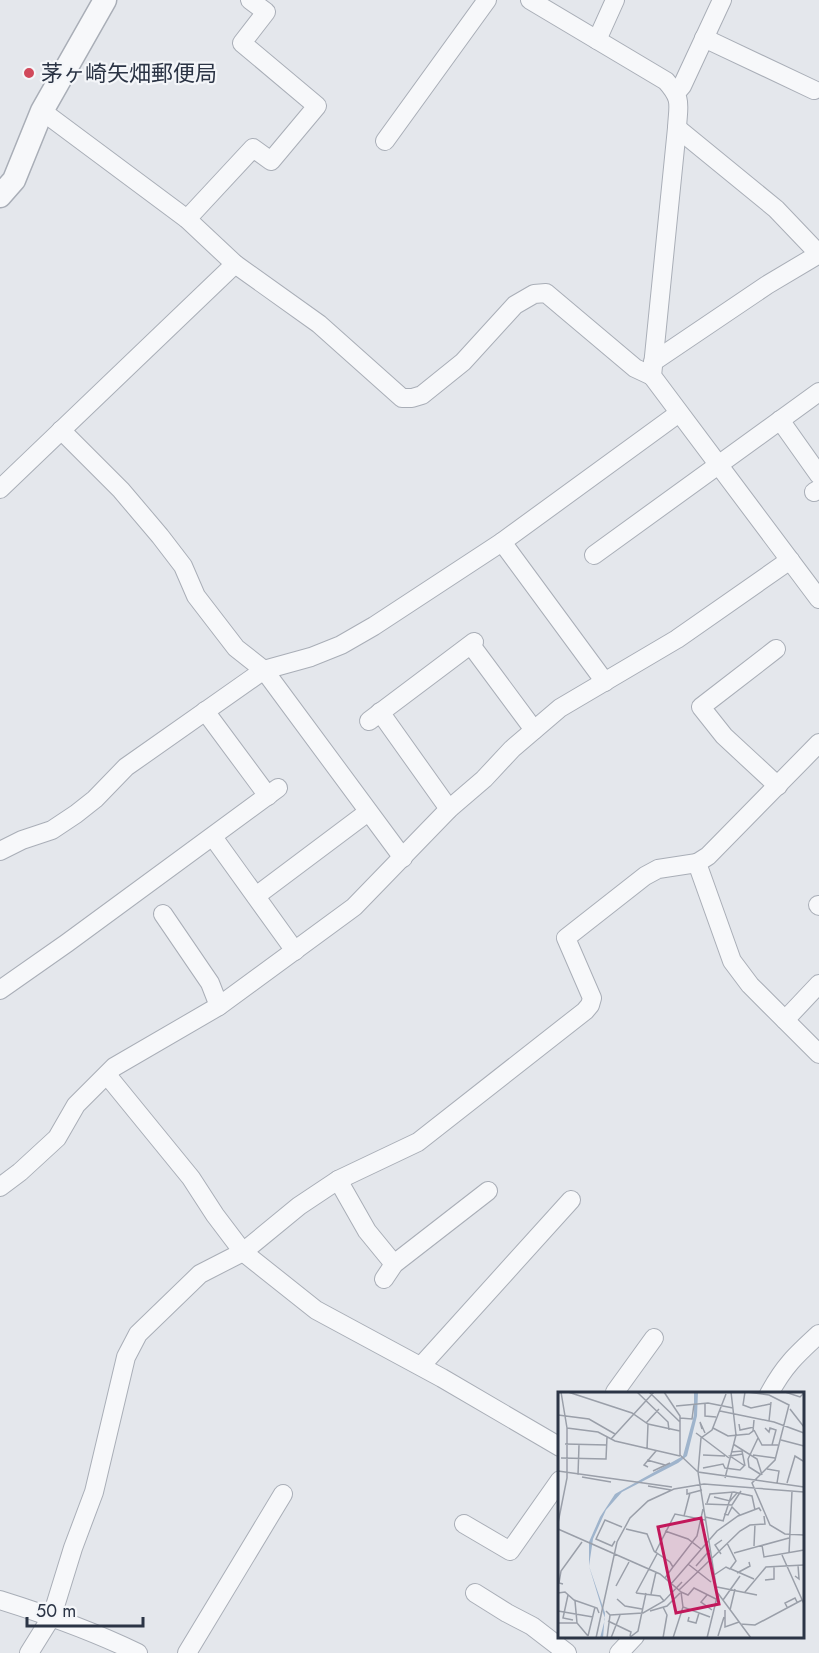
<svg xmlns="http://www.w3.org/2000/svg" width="819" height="1653" viewBox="0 0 819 1653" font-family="Jost,'Noto Sans JP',sans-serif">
<rect width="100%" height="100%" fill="#e4e7ec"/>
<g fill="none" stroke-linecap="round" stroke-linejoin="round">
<defs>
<g id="minor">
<path d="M 530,0 L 666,81 C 683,100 678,105 677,128 L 652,376 L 819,599"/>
<polyline points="704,38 814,90"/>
<polyline points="597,40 615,0"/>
<polyline points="676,93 682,86 722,0"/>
<polyline points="42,111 187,219 235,264 319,324 402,398 412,398 422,395 463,362 515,305 534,294 546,293 635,368 652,376"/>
<polyline points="385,141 487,0"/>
<polyline points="187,219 253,148 271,161 317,106 242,43 266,12 250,0"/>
<polyline points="653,362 767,285 819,254 776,209 677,128"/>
<polyline points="780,420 819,475"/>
<polyline points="61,430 121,490 160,536 183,566 196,596 236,648 264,670 403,858"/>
<polyline points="0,489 235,264"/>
<polyline points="814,492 819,489"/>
<polyline points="502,542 605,682"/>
<polyline points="594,555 819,392"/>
<polyline points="471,645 534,730"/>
<polyline points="776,649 701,707 724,736 778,786"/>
<polyline points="205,711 268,796"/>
<polyline points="380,712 449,809"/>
<polyline points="369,721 474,642"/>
<polyline points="819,743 708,856 697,863 732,961 750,985 819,1054"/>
<polyline points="213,837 295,951"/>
<polyline points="0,851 22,840 52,830 76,814 95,799 126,767 264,670 311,657 341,645 374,626 502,542 679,413"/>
<polyline points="256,896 368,812"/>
<polyline points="818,905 819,906"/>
<polyline points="163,914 210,983 219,1006"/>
<polyline points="0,990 67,943 278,788"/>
<polyline points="785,1020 819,984"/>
<polyline points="107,1075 191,1178 215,1215 243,1252 316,1310 442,1378 560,1447"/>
<polyline points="338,1180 367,1231 394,1264"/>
<polyline points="0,1187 20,1172 57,1138 76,1105 114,1067 219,1006 354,907 449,809 484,779 512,749 560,708 677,639 790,560"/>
<polyline points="384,1279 394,1264 488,1191"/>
<polyline points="421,1366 571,1200"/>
<polyline points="617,1394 615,1392 654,1338"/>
<path d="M 769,1394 C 784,1366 796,1355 819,1334"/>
<polyline points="464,1524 510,1551 560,1480"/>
<polyline points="475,1593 507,1613 532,1626 567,1653"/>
<path d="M 0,1600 C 48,1615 93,1631 138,1653"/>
<polyline points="29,1653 52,1616 73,1548 94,1492 126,1357 138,1334 200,1274 243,1252 299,1206 338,1180 418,1142 585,1011 590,1005 592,998 566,938 645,876 658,869 697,863"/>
<polyline points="187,1653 283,1494"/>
<polyline points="619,1653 635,1636"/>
</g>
<polyline id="tertiary" points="0,196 14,180 42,111 105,0"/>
</defs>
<use href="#minor" stroke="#a9aeb7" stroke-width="20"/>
<use href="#tertiary" stroke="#a9aeb7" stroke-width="25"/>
<use href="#minor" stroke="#f7f8fa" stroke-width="18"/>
<use href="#tertiary" stroke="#f7f8fa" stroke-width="22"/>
</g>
<circle fill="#d1495b" stroke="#f4f6f9" stroke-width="2" cx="29" cy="73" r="6"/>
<g text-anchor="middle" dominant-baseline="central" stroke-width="4.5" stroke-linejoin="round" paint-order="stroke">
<g font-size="22" fill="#2b3445" stroke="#f4f6f9" text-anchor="start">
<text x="41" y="73">茅ヶ崎矢畑郵便局</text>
</g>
</g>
<g transform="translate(558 1392)">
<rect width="246" height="246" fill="#e4e7ec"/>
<path d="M 136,0 L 140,0 L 139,24 L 129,64 L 120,71 L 64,100 L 48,118 L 35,147 L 31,174 L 47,221 L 45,246 L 42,246 L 47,227 L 31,174 L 31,150 L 42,125 L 57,102 L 125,64 L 136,23 Z" fill="#9fb4cc"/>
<path fill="none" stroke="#9a9fa9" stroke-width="1.5" d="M 10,0 L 74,21 L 90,32 L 122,39M 79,0 L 110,30 L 111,38M 91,0 L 122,30M 106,0 L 122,24 L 122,63 L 140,80 L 159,200 L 193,246M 187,0 L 185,13 L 193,16 L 212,12M 189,0 L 211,3 L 231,13 L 217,68 L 194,91 L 212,133 L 227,142 L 246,143M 227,0 L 242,5 L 246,1M 168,2 L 154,38 L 143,46 L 140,80 L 246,95M 147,11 L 147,24 L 158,25M 118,14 L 150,11 L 175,16M 232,17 L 246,35M 162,19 L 216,30 L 246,41M 0,23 L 31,27 L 57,42M 122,26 L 134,27 L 136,12M 211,29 L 213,10M 88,31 L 101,17M 181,32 L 182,38 L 196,35M 9,36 L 40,40 L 57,49 L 122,64M 155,36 L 170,44 L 191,42 L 195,39 L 196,28M 207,36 L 211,40 L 212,36 L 218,38 L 214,53M 144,37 L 142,30 L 147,41M 196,38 L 204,53 L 220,53M 138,41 L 171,66M 200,46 L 190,67 L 191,75 L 202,82M 53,47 L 96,0M 223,48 L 246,54M 7,52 L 49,53M 175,52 L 199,67 L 204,83M 89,57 L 90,32M 173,60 L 184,59 L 187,74M 185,62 L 172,64 L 187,74M 145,63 L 167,64M 195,63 L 217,66M 3,66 L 48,67 L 49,45M 89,68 L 107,73M 90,75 L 86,73 L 98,59M 145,76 L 165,72 L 167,76 L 182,78 L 186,74M 209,77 L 221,79 L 219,91M 0,79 L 114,95M 95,79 L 112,71M 20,83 L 21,53M 24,85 L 53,90M 167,86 L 178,43 L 173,0M 229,91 L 237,64 L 245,69M 90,94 L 113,98M 129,97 L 129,102 L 144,98M 156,105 L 172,109 L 179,101M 149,111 L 152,102 L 176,100 L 194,104 L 197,118M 147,112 L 174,113 L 183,99M 166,122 L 170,123 L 174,115 L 182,123M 126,124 L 132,101M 147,125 L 166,129M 165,129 L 174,101M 0,131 L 9,86 L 9,36 L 3,0M 0,137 L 102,182 L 123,200 L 125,215 L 152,225M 68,137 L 89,142 L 96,159 L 112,170 L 115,175 L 107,186M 107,139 L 130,147 L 143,157M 57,149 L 54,154 L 38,147 L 47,128 L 64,135M 204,153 L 206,165 L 246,158M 196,154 L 197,132M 97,161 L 117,122 L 147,128M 176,161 L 231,146M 231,161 L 234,99M 163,162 L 157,153 L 164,148M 224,163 L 246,212M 130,172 L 153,190M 138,174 L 152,158M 115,175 L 139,144 L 145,117M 173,177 L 196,187M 179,181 L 192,174 L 191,170M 156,183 L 168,175 L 172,177 L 178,169 L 169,151M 237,184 L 241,187 L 240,173M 207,188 L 216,187 L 216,175M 5,192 L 1,191 L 3,179 L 24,150M 113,192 L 159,139 L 180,124 L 201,116 L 203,119M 58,194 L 71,170M 159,195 L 199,203M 121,198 L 182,139 L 192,133 L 207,132 L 206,124M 123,200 L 130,203 L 136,196 L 158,207M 187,200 L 208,175 L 246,173M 0,201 L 7,200 L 16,208 L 39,216 L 41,221M 78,201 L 99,162M 78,201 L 102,204 L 106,209M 93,202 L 98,180M 10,203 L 5,226 L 15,228M 149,203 L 143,210 L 154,218M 59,207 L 67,214 L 84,217M 165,208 L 182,184M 17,209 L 19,231 L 30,244M 229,215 L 227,211 L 237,206 L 239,210M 167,218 L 167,235 L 181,230M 172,218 L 177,197M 0,219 L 35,225M 48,219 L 52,223 L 49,246M 92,219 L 109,214 L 122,201M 52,223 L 85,221 L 106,209 L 124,190M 131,225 L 130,229 L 138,231 L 141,221M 50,229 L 73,240 L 72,244M 0,231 L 19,231M 182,232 L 197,233 L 244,208M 30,244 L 37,215M 160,244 L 166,225M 38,246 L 59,150 L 72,126 L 90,109 L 116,97 L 146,92 L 246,100M 53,246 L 62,223M 71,246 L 80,239 L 88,201M 105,246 L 109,223 L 105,215M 115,246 L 125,215M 149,246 L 160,201"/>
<path fill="#c2185b" fill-opacity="0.15" stroke="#c2185b" stroke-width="3" d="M 143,126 L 161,212 L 118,221 L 100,135 Z"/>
<rect width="246" height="246" fill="none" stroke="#2b3445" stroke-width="3"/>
</g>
<path d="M27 1617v9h116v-9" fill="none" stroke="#2b3445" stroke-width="3"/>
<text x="36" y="1617" font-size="18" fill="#2b3445" stroke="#f4f6f9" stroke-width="4.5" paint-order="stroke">50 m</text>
</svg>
